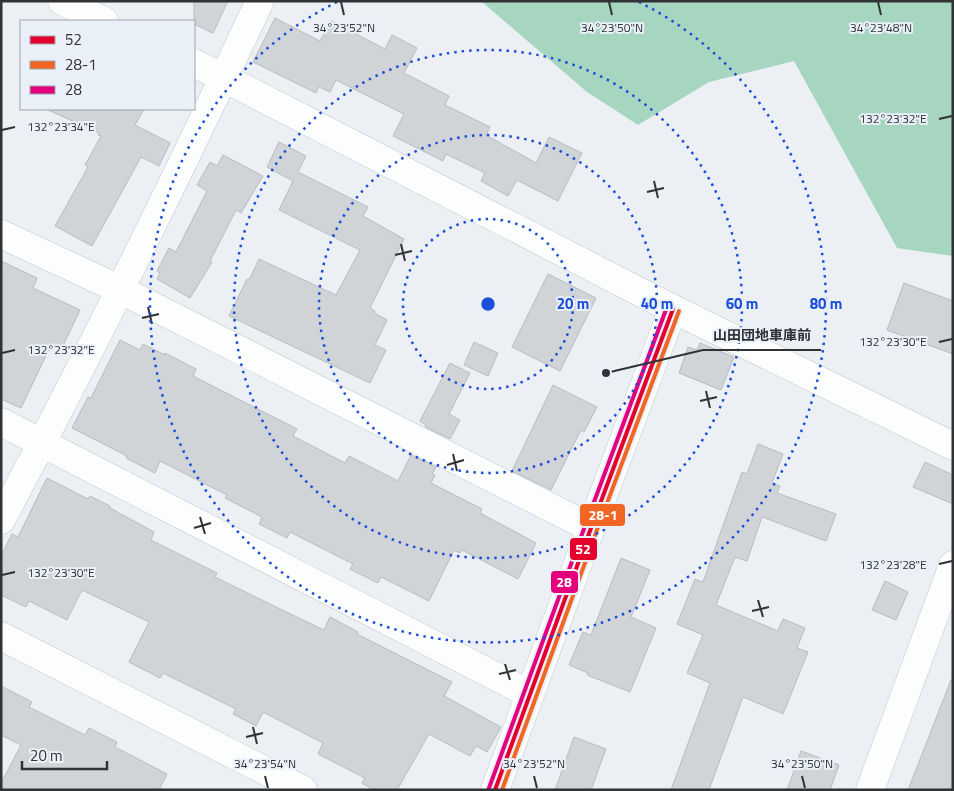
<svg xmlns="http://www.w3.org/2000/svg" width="954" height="791" viewBox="0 0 954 791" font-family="'Titillium Web','Noto Sans JP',sans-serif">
<rect width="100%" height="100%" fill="#ecf0f4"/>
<polygon fill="#a6d6c0" points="481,1 953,1 953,256 897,248 794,61 709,82 638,125 587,92"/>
<g fill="#d1d4d7" stroke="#b8bbbf">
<polygon points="194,1 228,1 213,33 194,24"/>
<polygon points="275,18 320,41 331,21 385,49 392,35 417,48 404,73 449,96 445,105 490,127 486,135 536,163 549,137 582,153 558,201 517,180 508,196 481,181 485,173 446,154 443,161 393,136 404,114 336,80 330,92 319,87 316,93 253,62"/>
<polygon points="46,109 144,109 135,125 170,143 159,166 141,157 92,246 55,226 88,167 85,165 101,136 98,135 99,133"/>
<polygon points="279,142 306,156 298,172 368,207 363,216 404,239 370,308 375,311 374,313 387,320 375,345 386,350 370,383 229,316 247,279 249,280 259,259 336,295 360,250 279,210 293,181 267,167"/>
<polygon points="223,155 263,176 241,213 236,210 210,261 212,262 190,298 157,279 160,273 157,271 169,248 176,252 207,191 197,185 210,162 217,166"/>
<polygon points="1,261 37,278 33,288 80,310 61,350 51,345 21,408 1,399"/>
<polygon points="548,274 596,298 560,371 512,347"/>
<polygon points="904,283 953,301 953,354 887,330"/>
<polygon points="120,340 140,350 143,344 165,355 165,353 196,369 193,376 297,429 293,436 345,463 349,456 398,481 411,455 436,467 432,474 435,475 431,483 482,509 480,513 536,543 518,579 462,550 460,553 454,550 429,601 381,577 378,583 350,569 353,564 290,532 287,538 259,524 262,517 225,498 227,495 160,461 155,473 126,458 127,456 72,428 88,397 91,398"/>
<polygon points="474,342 498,353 488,376 464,365"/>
<polygon points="700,343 734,357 721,390 679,373 688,347 697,350"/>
<polygon points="450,363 470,373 449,414 460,420 450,439 425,427 426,425 420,421"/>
<polygon points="553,385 597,407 584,432 581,430 551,490 512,471"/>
<polygon points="758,444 783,454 772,483 780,486 777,493 836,514 826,541 762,517 747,561 735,557 716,605 778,631 783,619 805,628 797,648 808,652 783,714 743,697 709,790 671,790 710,683 687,673 703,635 677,624 695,579 703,582 742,472 747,474"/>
<polygon points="925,462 953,475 953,504 913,487"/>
<polygon points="47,478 88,499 90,496 110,506 110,508 154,532 151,540 217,573 215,577 274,606 324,630 330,617 358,632 357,634 452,682 444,696 501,727 487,752 476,746 470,756 429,734 397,790 374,790 362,783 365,778 318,754 323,743 263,712 256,726 233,714 236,709 163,673 160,678 129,662 149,622 82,590 67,620 29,601 26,607 1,595 1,556 12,534 18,537"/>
<polygon points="621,558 650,570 631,617 656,628 630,692 587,675 588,673 569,665 583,632 591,635"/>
<polygon points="885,581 908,592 896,620 872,610"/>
<polygon points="951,680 953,680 953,790 908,790"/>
<polygon points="1,686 32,702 29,707 85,735 89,728 117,742 115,747 167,774 159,790 1,790 1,783 21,745 1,735"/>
<polygon points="574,737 606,749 591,790 555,790"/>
<polygon points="801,751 839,765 830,790 787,790"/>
</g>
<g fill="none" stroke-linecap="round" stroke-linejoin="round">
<defs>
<g id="minor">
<polyline points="62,1 104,21"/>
<polyline points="194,63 224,78 673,309 953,446"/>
<polyline points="1,234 121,290 591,528"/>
<polyline points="1,422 530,694"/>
<path d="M 1,520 C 92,350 177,177 259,3"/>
<polyline points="495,790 591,528 673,309"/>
<polyline points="870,790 953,565"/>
</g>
<polyline id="tertiary" points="1,636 303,790"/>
</defs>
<use href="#minor" stroke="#c6c8cc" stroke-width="29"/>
<use href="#tertiary" stroke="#c6c8cc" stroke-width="29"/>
<use href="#minor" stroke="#fcfdfd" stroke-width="28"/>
<use href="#tertiary" stroke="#fcfdfd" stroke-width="28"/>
<defs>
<polyline id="bus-1" points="495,790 591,528 673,309"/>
<polyline id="bus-2" points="502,790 597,530 679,311"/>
<polyline id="bus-3" points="489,788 585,526 667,307"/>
</defs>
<use href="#bus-1" stroke="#e9f0f8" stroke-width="8"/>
<use href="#bus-2" stroke="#e9f0f8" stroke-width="8"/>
<use href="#bus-3" stroke="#e9f0f8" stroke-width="8"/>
<use href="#bus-1" stroke="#e4002b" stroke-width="4"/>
<use href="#bus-2" stroke="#f26522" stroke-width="4"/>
<use href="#bus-3" stroke="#e5007d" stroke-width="4"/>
</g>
<path fill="none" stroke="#303235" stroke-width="2" d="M 341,2 L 344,15M 609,2 L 612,15M 878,2 L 881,15M 939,119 L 952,116M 2,130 L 15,127M 654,181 L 658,198M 647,192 L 664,188M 401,244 L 405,261M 395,255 L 412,251M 148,307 L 152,324M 142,318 L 159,314M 939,342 L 952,339M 2,353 L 15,350M 706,391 L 710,408M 700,401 L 717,397M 453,454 L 457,471M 447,465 L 464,460M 200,517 L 205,534M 194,528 L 211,523M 939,564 L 952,561M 2,575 L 15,572M 758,600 L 763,617M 752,611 L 769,607M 505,664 L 510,680M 499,674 L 516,670M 253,727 L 257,744M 246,737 L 263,733M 265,776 L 268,788M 534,776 L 537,788M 802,776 L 805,788"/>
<g fill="none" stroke="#1d4ed8" stroke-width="2.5" stroke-dasharray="2.5 5">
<circle cx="488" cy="304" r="85"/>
<circle cx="488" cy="304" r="169"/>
<circle cx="488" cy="304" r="254"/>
<path d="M639 2A338 338 0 1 1 337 2"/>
</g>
<g font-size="12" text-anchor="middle" fill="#303235" stroke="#e9f0f8" stroke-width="4" stroke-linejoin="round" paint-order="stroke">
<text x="344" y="32">34°23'52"N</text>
<text x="612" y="32">34°23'50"N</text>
<text x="881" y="32">34°23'48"N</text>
<text x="893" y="123">132°23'32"E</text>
<text x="61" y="131">132°23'34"E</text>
<text x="893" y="346">132°23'30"E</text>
<text x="61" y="354">132°23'32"E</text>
<text x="893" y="569">132°23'28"E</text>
<text x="61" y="577">132°23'30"E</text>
<text x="265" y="768">34°23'54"N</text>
<text x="534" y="768">34°23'52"N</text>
<text x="802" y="768">34°23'50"N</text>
</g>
<circle cx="488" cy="304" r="8" fill="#1d4ed8" stroke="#e9f0f8" stroke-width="2.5"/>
<g font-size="15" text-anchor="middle" font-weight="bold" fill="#1d4ed8" stroke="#e9f0f8" stroke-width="4" stroke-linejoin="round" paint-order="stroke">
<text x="573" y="309">20 m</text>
<text x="657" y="309">40 m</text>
<text x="742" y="309">60 m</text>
<text x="826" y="309">80 m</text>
</g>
<path fill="none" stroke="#303235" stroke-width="2" d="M606 373L703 350H821"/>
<circle fill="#303235" stroke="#e9f0f8" stroke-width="2" cx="606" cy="373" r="5"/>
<g font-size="14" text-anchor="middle" font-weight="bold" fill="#303235" stroke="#e9f0f8" stroke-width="4" stroke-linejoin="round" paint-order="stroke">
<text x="762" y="340">山田団地車庫前</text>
</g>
<g stroke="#e9f0f8" stroke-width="2">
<rect x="579" y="503" width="47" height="24" rx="5" fill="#f26522"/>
<rect x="569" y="537" width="29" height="24" rx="5" fill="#e4002b"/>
<rect x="550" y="570" width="29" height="24" rx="5" fill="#e5007d"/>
</g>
<g font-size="14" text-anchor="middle" font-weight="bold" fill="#fff">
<text x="603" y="520">28-1</text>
<text x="583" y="554">52</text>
<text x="564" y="587">28</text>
</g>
<rect width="954" height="791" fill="none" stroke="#303235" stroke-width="5"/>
<rect x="20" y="20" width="175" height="90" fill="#e9f0f8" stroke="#9fa4aa"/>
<rect x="30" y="36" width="25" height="8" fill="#e4002b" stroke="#9fa4aa"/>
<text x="65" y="45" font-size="15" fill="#303235">52</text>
<rect x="30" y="61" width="25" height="8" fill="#f26522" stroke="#9fa4aa"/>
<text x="65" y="70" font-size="15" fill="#303235">28-1</text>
<rect x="30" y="86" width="25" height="8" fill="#e5007d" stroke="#9fa4aa"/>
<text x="65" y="95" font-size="15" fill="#303235">28</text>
<path d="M22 761v8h85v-8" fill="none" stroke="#303235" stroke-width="2.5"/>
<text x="30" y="761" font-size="15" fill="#303235" stroke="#e9f0f8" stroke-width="4" paint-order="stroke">20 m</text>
</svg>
